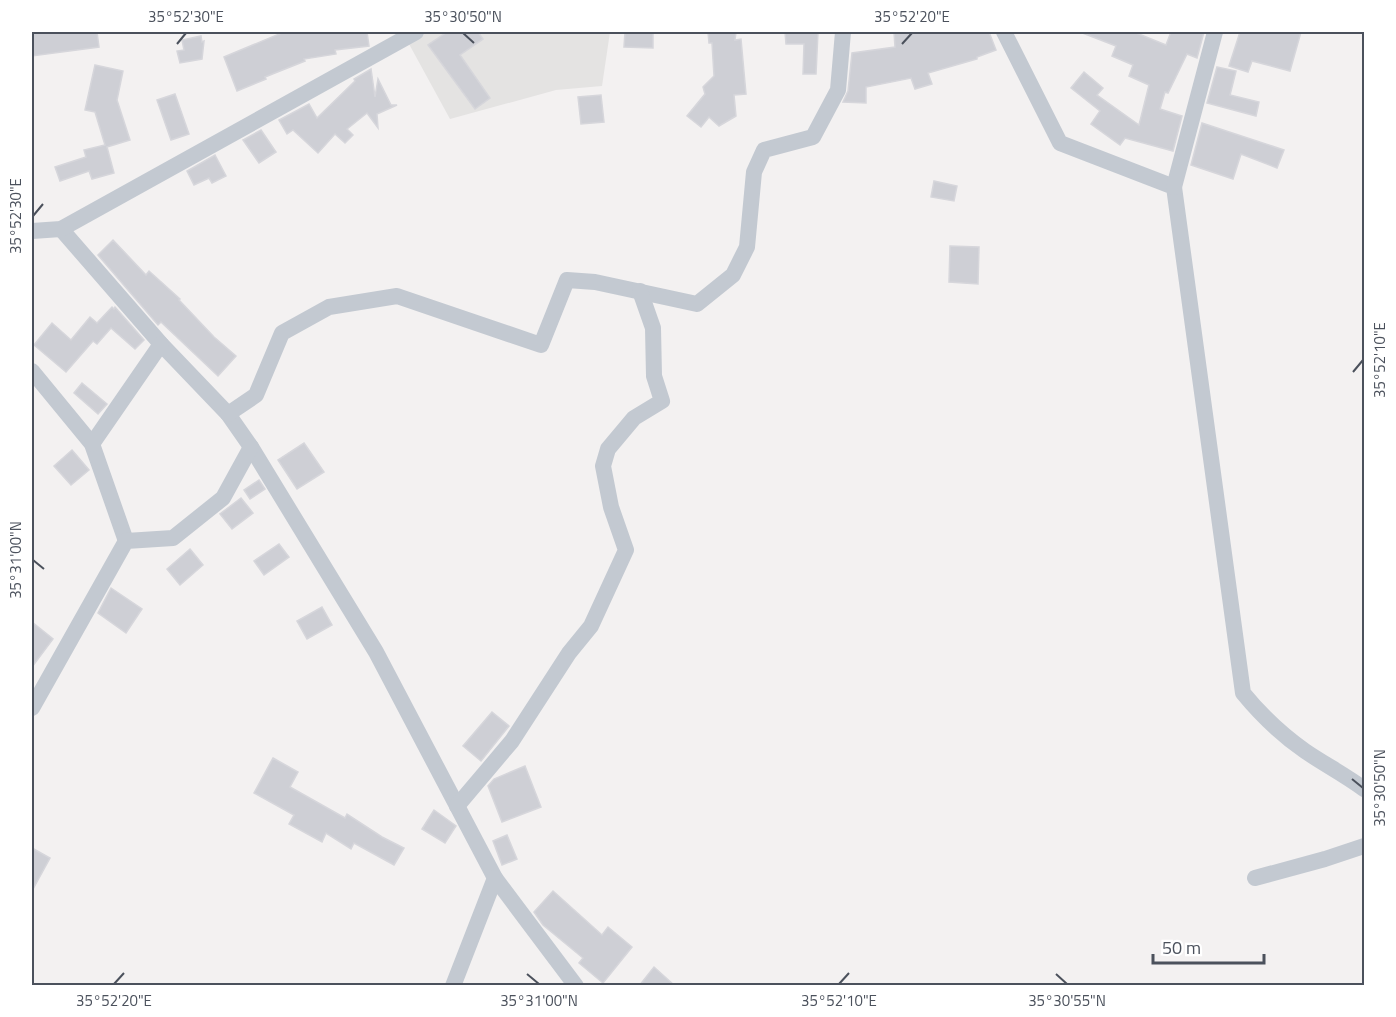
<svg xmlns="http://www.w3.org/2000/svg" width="1396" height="1017" viewBox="0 0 1396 1017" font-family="'Titillium Web',sans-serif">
<rect width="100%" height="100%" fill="#f3f1f1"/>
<polygon fill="#e4e3e2" points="427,32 610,32 602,86 556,90 450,119 409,44"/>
<g fill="#cecfd5" stroke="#d6d6db" stroke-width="1.5">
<polygon points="32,32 97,32 99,47 32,56"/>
<polygon points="284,32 367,32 369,46 335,50 336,54 304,59 305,61 265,77 266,79 237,91 224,57"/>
<polygon points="447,32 478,32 483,39 460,55 490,98 475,109 428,45"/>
<polygon points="625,32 653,32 653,48 624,47"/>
<polygon points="708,32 736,32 735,40 741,39 746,94 734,95 736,116 719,126 709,117 701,127 687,116 705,94 703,87 714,76 712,43 709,43"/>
<polygon points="785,32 818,32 816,74 803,74 804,44 786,44"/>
<polygon points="894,32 989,32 996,50 977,57 977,59 928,73 932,84 915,89 911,78 866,87 866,103 843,102 848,91 852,53 895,47"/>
<polygon points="1080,32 1134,32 1166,45 1171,32 1204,32 1197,58 1187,54 1168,93 1165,92 1160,109 1182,116 1173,151 1125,138 1120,145 1091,124 1100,111 1071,88 1084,72 1103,88 1097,95 1139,125 1149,85 1129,76 1133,65 1112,56 1116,46"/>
<polygon points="1240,32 1301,32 1290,71 1252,61 1248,72 1229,66"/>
<polygon points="201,36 202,42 204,41 202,59 180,63 177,51 184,50 182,40"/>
<polygon points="95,65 123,71 117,100 130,140 107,147 114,173 92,179 89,171 60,181 55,167 86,157 84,150 105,145 95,112 85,110"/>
<polygon points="1217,67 1236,71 1230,95 1259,102 1256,116 1207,103"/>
<polygon points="371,69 375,97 378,79 391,105 397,105 377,114 378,128 367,113 347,129 353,135 345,143 335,134 318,153 293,130 287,134 279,120 309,104 317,118 355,81 354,79"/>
<polygon points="175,94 189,134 171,140 157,100"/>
<polygon points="601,95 604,122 581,124 578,97"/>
<polygon points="1202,123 1284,150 1277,168 1241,154 1233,179 1191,165"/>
<polygon points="261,130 276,152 259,163 243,140"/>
<polygon points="215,155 226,176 212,183 209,178 194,185 187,171"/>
<polygon points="934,181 957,186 954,201 931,197"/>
<polygon points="113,240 146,275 149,271 180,299 179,300 214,337 236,356 218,376 161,322 158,325 98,255"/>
<polygon points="950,246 979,247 978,284 949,282"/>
<polygon points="112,307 114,309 115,307 144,340 135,349 111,328 97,344 93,341 66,372 34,345 52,323 71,340 90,317 97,323"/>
<polygon points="82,383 107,404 98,414 74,393"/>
<polygon points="304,443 324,472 297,489 278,460"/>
<polygon points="72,450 89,470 71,485 54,466"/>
<polygon points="259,480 265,489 250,499 244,490"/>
<polygon points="241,498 253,513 232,529 220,514"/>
<polygon points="279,544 289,557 264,575 254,561"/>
<polygon points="190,549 203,565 180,585 167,569"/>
<polygon points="111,588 142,609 126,633 98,613"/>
<polygon points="322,607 332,625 307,639 297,621"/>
<polygon points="32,622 53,639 32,667"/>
<polygon points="492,712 509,726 481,761 463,746"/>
<polygon points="273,758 298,772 290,787 345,818 347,814 382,837 404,848 394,865 354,843 351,849 326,833 322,842 289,824 294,815 254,793"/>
<polygon points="525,766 541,807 502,822 488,786 494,779"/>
<polygon points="434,810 456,826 445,843 422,829"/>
<polygon points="507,835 517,859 502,865 493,841"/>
<polygon points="32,848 50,858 32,891"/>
<polygon points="553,891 602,935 608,927 632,947 603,983 579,963 583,958 543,925 534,912"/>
<polygon points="654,967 675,986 639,986"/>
</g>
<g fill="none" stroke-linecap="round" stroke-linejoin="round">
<g stroke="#c3c9d1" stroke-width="16">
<path d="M 1004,32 L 1060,143 L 1174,187 L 1243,693 C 1261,715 1282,735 1305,751 C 1324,764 1345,775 1364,789"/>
<polyline points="1174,187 1215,32"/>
<polyline points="61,229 161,344 228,414 251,447 376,652 495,878 576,986"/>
<polyline points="32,231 61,229 416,32"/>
<polyline points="32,371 92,444 126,541"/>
<polyline points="228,414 256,395 282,333 329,307 397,296 541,345 567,280 595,282 697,304 733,275 747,247 754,172 764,150 813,137 838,90 843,32"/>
<polyline points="92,444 161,344"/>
<polyline points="32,708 126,541 173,538 223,498 251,447"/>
<polyline points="457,806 512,741 569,653 591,626 626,550 611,507 603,466 608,449 634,418 662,401 654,376 653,328 640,291"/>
<polyline points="1255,878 1325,859 1364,846"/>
<polyline points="453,986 495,878"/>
</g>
</g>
<path fill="none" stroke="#4b515c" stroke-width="2" d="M 463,33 L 474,43M 177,44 L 186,33M 902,44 L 912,33M 33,216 L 43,204M 1353,372 L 1363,360M 33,560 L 44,569M 1352,779 L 1363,788M 527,974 L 539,984M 1056,974 L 1067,984M 114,984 L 124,973M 839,984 L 849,973"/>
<rect width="1396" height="1017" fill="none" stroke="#ffffff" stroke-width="66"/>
<path d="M1153 954v9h111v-9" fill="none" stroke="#4b515c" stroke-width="3"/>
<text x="1162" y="954" font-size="18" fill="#4b515c" stroke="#ffffff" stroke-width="4.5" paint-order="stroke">50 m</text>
<rect x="33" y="33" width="1330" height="951" fill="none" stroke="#4b515c" stroke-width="2"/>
<g font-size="15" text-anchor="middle" fill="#4b515c">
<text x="186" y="22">35°52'30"E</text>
<text x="463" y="22">35°30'50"N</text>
<text x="912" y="22">35°52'20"E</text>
<text transform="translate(16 216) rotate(-90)" y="5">35°52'30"E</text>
<text transform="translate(1380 360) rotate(-90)" y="5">35°52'10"E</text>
<text transform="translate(16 560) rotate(-90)" y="5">35°31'00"N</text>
<text transform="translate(1380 788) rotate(-90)" y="5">35°30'50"N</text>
<text x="114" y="1006">35°52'20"E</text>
<text x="539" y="1006">35°31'00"N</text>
<text x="839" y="1006">35°52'10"E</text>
<text x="1067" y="1006">35°30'55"N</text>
</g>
</svg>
